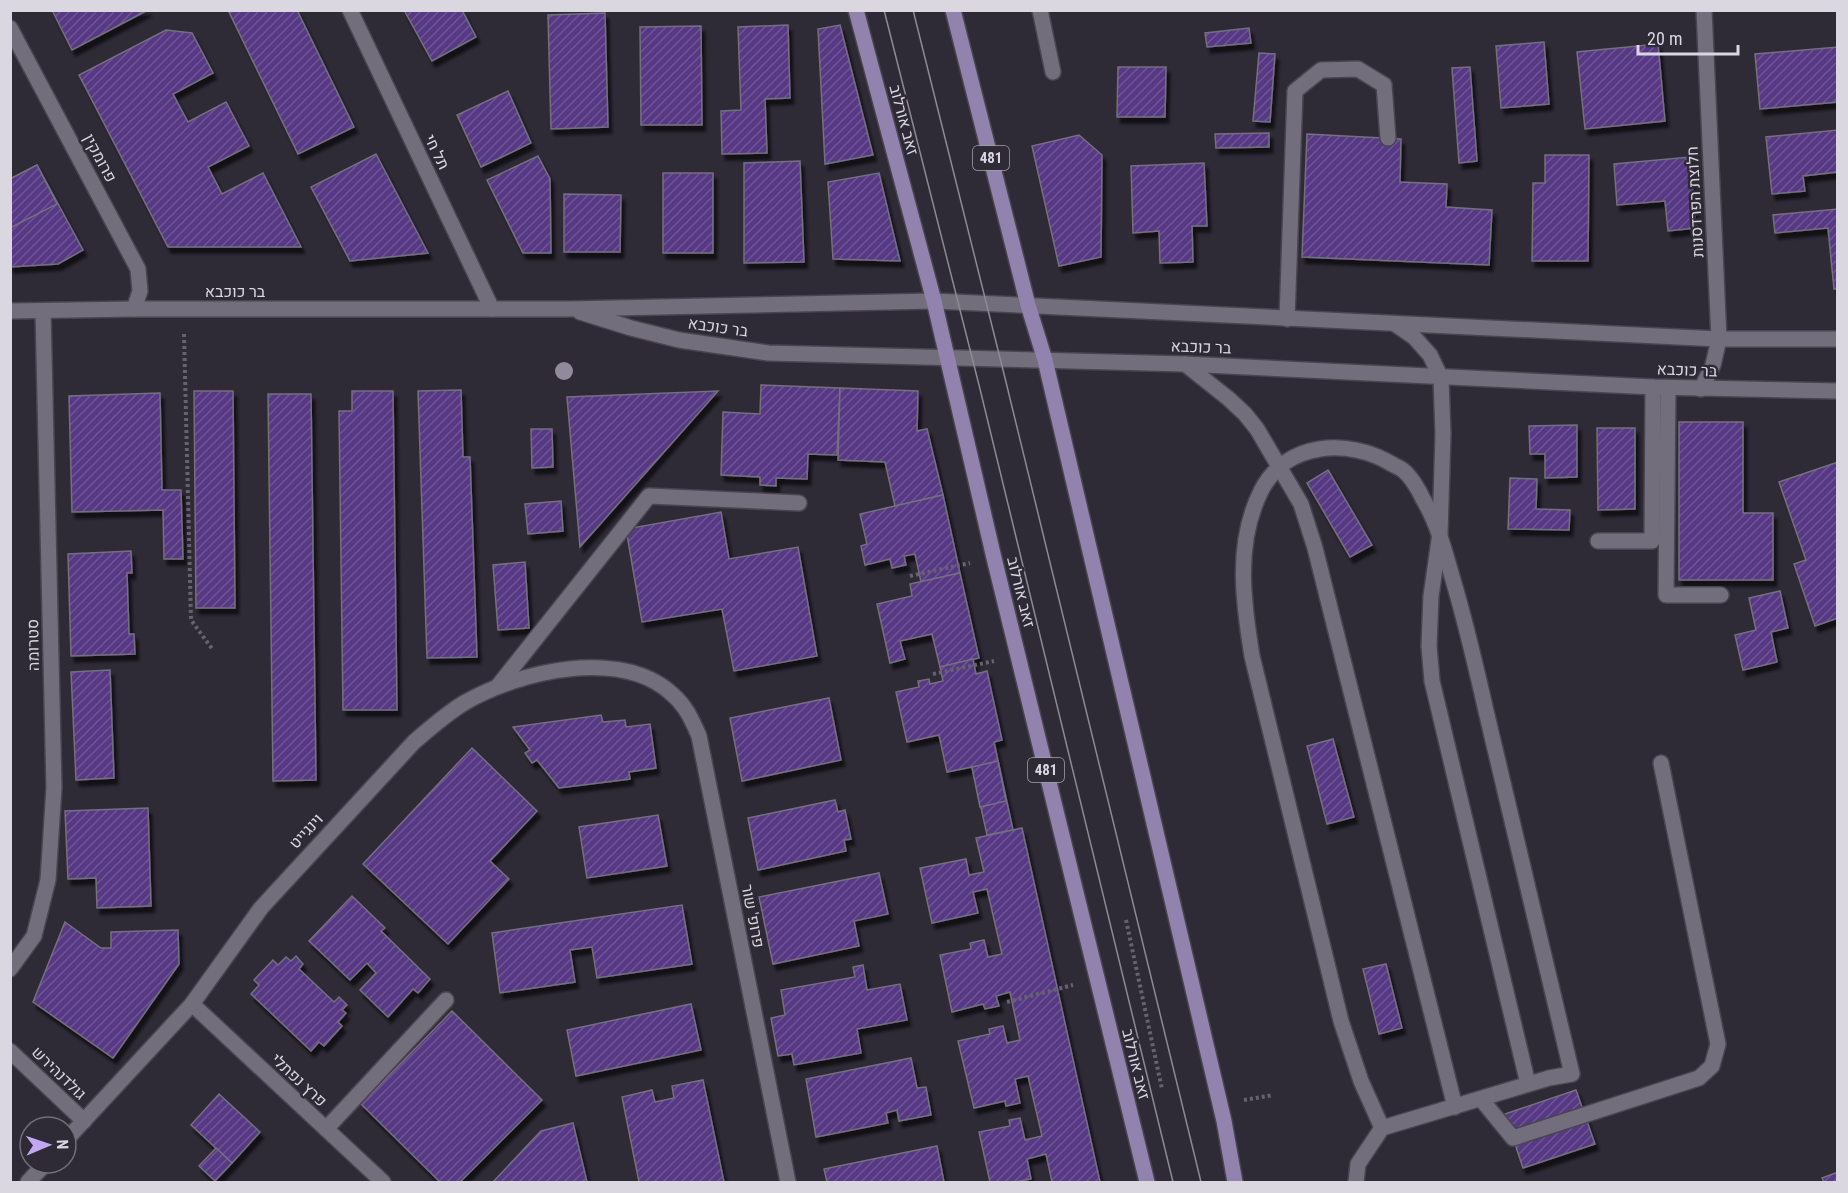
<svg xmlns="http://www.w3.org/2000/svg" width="1848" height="1193" viewBox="0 0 1848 1193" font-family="'Roboto Condensed',Heebo,sans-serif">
<defs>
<pattern id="building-hatch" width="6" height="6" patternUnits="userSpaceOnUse" patternTransform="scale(1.5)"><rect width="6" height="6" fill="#573884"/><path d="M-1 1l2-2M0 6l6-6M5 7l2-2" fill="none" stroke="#6f5495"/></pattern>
<filter id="shadow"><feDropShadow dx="3.5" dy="6" stdDeviation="1.5" flood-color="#0009"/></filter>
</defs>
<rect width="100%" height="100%" fill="#2e2a36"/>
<g fill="url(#building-hatch)" stroke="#74707e" stroke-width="1.5" filter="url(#shadow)">
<polygon points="52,10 148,10 72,50"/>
<polygon points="233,10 297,10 354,127 298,154 229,12"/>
<polygon points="404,10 462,10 476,37 432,61"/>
<polygon points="605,13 608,127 551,129 548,15"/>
<polygon points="788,25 790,98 765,99 767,153 722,154 721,111 741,110 738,27"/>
<polygon points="840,25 873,155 825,164 818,29"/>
<polygon points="701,26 702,125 641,125 640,27"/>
<polygon points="1249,28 1251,43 1207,47 1205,33"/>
<polygon points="166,30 192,33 213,73 173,94 188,122 226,102 249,146 208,167 222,194 263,173 301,247 168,247 79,75"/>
<polygon points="1544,42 1549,104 1501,108 1496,46"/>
<polygon points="1658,44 1665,121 1585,129 1577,52"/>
<polygon points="1838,47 1838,102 1760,109 1755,54"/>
<polygon points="1259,53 1275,54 1270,122 1253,121"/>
<polygon points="1118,67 1166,67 1165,117 1117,117"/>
<polygon points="1470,67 1477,161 1459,163 1452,68"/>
<polygon points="508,91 531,143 481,167 457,115"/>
<polygon points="1838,130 1838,172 1803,176 1805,191 1772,194 1766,137"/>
<polygon points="1269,133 1269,147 1216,148 1215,134"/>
<polygon points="1307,134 1401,139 1400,182 1447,184 1446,207 1492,210 1489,265 1302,257"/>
<polygon points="1079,135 1102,155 1101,257 1059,266 1032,146"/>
<polygon points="376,154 428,253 350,261 311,187"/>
<polygon points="1545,155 1589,155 1588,261 1532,261 1533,183 1545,183"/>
<polygon points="538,156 550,179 551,253 523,253 487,180"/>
<polygon points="1690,157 1696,228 1668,231 1665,201 1617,205 1614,164"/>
<polygon points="800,161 804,262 744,263 744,163"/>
<polygon points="1204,163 1207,226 1192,226 1193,262 1160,263 1159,231 1133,233 1131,166"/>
<polygon points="37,165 83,250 58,264 10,267 10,179"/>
<polygon points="37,165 57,204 10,228 10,179"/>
<rect x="663" y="173" width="50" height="80"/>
<polygon points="879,173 900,261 833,259 828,182"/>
<polygon points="564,194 621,195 620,252 564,252"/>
<polygon points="1838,209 1838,289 1834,289 1828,228 1775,233 1773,215"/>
<polygon points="761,385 840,388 837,455 808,454 807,479 776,478 776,486 760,485 760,477 721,475 723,412 760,414"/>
<polygon points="840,388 918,391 917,431 927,429 943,495 895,506 885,462 838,460"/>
<polygon points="461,390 463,457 470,457 477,657 427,658 418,391"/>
<polygon points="194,391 233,391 235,608 196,608"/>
<polygon points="352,391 393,391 397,710 343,710 339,411 352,411"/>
<polygon points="718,391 580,547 567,397"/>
<polygon points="160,393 162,490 181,490 183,559 164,559 163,510 72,512 69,396"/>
<polygon points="268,394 311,394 316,780 273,781"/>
<polygon points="1679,422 1743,422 1743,513 1773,513 1773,580 1679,580"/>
<polygon points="1577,425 1577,477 1545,478 1545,454 1530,454 1529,426"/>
<polygon points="1597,428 1635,428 1635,509 1598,510"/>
<polygon points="531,429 552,429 553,467 532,468"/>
<polygon points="1838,462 1838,618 1815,626 1794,564 1806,560 1779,482"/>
<polygon points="1328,470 1372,545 1350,557 1307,483"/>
<polygon points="1510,478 1537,479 1536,509 1570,510 1569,530 1508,529"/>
<polygon points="943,495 960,573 921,582 915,554 904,556 906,565 892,568 890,559 865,565 861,546 867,544 860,514"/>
<polygon points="561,501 563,531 528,534 525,504"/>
<polygon points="721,512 729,559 798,547 817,656 734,671 722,609 642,622 626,529"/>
<polygon points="131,551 132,573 127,573 129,634 134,634 135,654 71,656 68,554"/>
<polygon points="525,562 529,628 498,630 493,565"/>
<polygon points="960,573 979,658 940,667 932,634 900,641 905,659 890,663 877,604 912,596 910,584"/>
<polygon points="1780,591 1788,628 1771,632 1777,662 1743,670 1735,635 1756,630 1749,598"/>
<polygon points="973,659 976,674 987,671 1002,740 994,742 1013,830 987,835 972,767 947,772 939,735 907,742 896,692 919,687 918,681 929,679 930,684 943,681 940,667"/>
<polygon points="110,670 114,778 76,780 71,672"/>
<polygon points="829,698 841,760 742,781 730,718"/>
<polygon points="601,715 603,722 625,720 626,727 650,724 656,768 629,772 630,779 559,788 537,760 532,763 525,753 530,750 513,727"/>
<polygon points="1333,739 1354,817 1327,824 1307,746"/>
<polygon points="472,748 537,811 490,861 509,879 448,944 363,864"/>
<polygon points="998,761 1006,801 980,807 972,767"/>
<polygon points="835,800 838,812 845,810 851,839 844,840 846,851 758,870 748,818"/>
<polygon points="148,808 151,906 97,908 96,878 68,879 65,811"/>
<polygon points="658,815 667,866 587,878 579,827"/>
<polygon points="1022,828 1100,1182 1052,1182 1046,1154 1027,1159 1031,1179 1015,1182 990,1182 979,1132 1010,1126 1009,1120 1020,1118 1025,1140 1042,1136 1028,1076 1015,1079 1020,1103 1006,1106 1005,1101 974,1108 958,1041 990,1034 989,1029 1003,1026 1007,1043 1020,1040 1010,992 996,996 999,1006 985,1009 983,1004 952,1012 940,955 971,949 970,943 984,940 988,957 1002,954 987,889 973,892 978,913 932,923 920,868 966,859 969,875 984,872 976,838"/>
<polygon points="879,873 888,914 854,921 859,946 773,964 759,897"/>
<polygon points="352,896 385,928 381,931 430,979 418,993 413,989 388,1017 360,990 376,973 367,963 350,980 309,941"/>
<polygon points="682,905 692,964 597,978 592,947 570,950 575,982 500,993 492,933"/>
<polygon points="65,922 101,948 111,948 111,932 178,930 179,964 113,1058 33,1002"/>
<polygon points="296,956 303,964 299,969 334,1002 339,997 347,1005 342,1010 346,1013 338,1022 342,1026 324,1046 319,1042 311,1051 251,994 259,985 254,980 273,960 278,965 286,957 291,961"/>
<polygon points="1386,964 1402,1028 1379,1034 1363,969"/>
<polygon points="863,965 867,990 900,984 907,1020 857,1029 861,1053 794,1065 792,1054 778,1056 771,1018 785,1015 781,990 855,977 853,967"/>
<polygon points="691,1004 701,1050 576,1076 567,1030"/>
<polygon points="452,1011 542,1100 460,1182 440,1182 361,1104"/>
<polygon points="911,1058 917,1088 926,1087 931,1115 899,1121 897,1110 886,1113 888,1123 816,1137 806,1079"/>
<polygon points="703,1080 724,1182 639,1182 622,1097 652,1090 655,1102 674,1098 672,1086"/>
<polygon points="1576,1090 1595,1144 1523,1168 1505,1114"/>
<polygon points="219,1094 260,1132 232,1163 191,1125"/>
<polygon points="573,1123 587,1182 493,1182 541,1131"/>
<polygon points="937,1146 944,1182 827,1182 824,1169"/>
<polygon points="216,1148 232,1163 215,1181 199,1166"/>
<polygon points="1838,1172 1838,1182 1824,1182 1822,1178"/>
</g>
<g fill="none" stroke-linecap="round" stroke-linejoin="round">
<defs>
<g id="service">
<polyline points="1040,10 1053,72"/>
<polyline points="1287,319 1295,91 1321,70 1358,69 1384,85 1388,138"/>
<polyline points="1395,324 1414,337 1430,355 1441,378 1443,434 1440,533 1431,596 1429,646 1432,681 1528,1084"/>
<polyline points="1185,364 1229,399 1245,414 1257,429 1301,504 1315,548 1455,1107"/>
<polyline points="1668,388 1666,595 1721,595"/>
<polyline points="1598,541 1652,541 1653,387"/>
<polyline points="498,686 649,496 799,503"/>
<polyline points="1481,1099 1513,1138 1699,1078 1712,1066 1718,1044 1661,763"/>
<polyline points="326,1129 446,1000"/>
<path d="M 1356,1182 L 1358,1164 L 1382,1128 L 1549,1078 L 1572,1074 C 1544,953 1515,832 1486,711 C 1476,667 1466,623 1453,580 C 1445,552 1438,524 1423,499 C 1419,490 1411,477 1404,471 C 1401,468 1395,466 1392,464 C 1349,438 1286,441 1261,491 C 1235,543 1243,601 1252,656 L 1341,1021 L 1361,1081 L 1382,1128"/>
</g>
<g id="minor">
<polyline points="350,10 492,309"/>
<polyline points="10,28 138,269 140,291 134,309"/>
<polyline points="1701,389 1713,365 1719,339 1704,10"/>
<polyline points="10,969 34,936 48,880 54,788 43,311"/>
<polyline points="192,1004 383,1182"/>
<polyline points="10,1051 84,1121"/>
<path d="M 66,1140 L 192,1004 L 261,908 L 414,742 C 430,728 446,714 464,703 C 519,671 621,647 672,694 C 686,706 692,720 699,736 L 788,1182"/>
<polyline points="28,1182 46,1163"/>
</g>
<g id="tertiary">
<polyline points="10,311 134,309 568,309 934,301 1719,339 1838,339"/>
<polyline points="580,312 631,328 679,340 768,353 1185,364 1653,387 1838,391"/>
</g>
<g id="primary">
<polyline points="856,10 934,301 994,558 1147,1182"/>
<polyline points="953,10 1028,305 1045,360 1224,1121 1235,1182"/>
</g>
</defs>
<use href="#service" stroke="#494550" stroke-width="18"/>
<use href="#minor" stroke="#494550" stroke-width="18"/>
<use href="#tertiary" stroke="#494550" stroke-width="18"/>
<use href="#primary" stroke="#494550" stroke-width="18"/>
<g stroke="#67636e" stroke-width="4" stroke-dasharray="3 3" stroke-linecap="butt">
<polyline points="184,334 191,620 213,650"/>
<polyline points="910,576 970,563"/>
<polyline points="933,674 994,661"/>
<polyline points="1126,920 1162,1089"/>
<polyline points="1007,1002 1073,985"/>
<polyline points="1244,1100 1273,1095"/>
</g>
<use href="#service" stroke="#726e7c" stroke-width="15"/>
<use href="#minor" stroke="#726e7c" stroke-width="15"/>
<use href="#tertiary" stroke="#726e7c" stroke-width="15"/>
<use href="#primary" stroke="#9183ad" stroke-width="15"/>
<g stroke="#8e8a94" stroke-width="1.5">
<polyline points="884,10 979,385 1173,1182"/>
<polyline points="913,10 1005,378 1201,1182"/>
</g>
</g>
<circle fill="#908a9c" cx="564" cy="371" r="9"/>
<g text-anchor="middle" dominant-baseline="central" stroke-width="5" stroke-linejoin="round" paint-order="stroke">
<g fill="#2e2a36" stroke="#a6a3ad" stroke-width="1.5">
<rect x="973" y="146" width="36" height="24" rx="4.5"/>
<rect x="1028" y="758" width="36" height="24" rx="4.5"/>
</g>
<g font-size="15" font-weight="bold" fill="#dad7e0">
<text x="991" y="158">481</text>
<text x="1046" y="770">481</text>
</g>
<g font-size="16" fill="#dad7e0" stroke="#2e2a36">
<text transform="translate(904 120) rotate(75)">זאב אורלוב</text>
<text transform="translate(437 152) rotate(64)">תל חי</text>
<text transform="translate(100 158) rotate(62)">פרומקין</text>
<text transform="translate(1695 202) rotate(-93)">חלוצת הפרדסנות</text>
<text x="235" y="291">בר כוכבא</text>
<text transform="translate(718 327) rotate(8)">בר כוכבא</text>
<text transform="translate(1201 347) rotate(2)">בר כוכבא</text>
<text transform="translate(1687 370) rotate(2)">בר כוכבא</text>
<text transform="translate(1021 592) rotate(76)">זאב אורלוב</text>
<text transform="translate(33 645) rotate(-91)">סטרומה</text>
<text transform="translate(306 831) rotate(-47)">וינגייט</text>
<text transform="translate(753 916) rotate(79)">פרופ' שור</text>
<text transform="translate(1136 1064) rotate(76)">זאב אורלוב</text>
<text transform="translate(59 1073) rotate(44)">גולדנהירש</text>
<text transform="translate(299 1080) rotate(43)">פרץ נפתלי</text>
</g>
</g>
<rect width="1848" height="1193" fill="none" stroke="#dad7e0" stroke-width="24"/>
<g transform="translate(48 1145) rotate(88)"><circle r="28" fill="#2e2a36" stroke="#736f7a" stroke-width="1.5"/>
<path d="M0-4.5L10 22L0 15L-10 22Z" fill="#c2a8f2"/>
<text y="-9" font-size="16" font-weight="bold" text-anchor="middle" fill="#dad7e0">N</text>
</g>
<path d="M1638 45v9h100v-9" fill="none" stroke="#dad7e0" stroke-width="3"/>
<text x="1647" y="45" font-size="18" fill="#dad7e0" stroke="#2e2a36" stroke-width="4.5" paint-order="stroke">20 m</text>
</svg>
